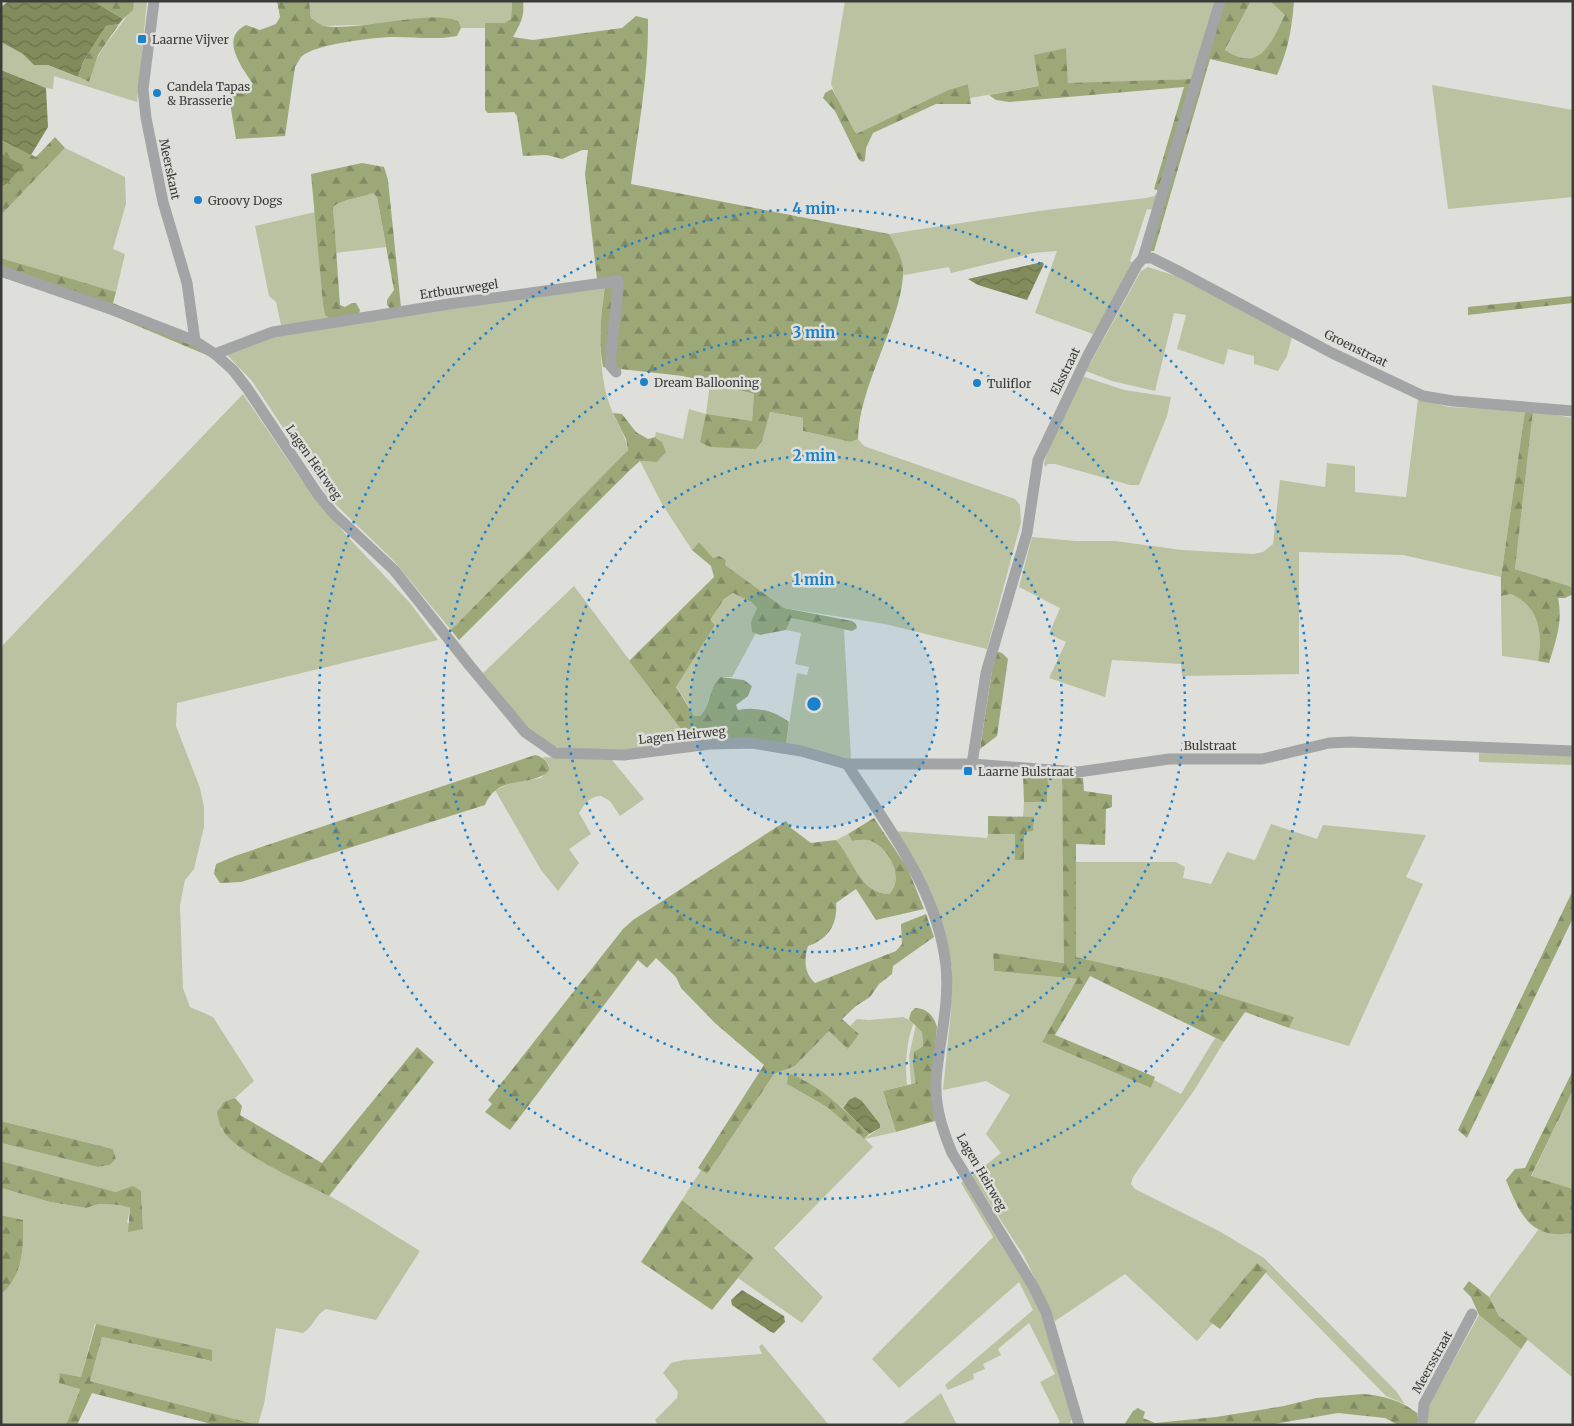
<svg xmlns="http://www.w3.org/2000/svg" width="1574" height="1426" viewBox="0 0 1574 1426" font-family="Merriweather,serif">
<defs>
<pattern id="forest-firs" width="22" height="20" patternUnits="userSpaceOnUse" patternTransform="scale(1.25)"><rect width="22" height="20" fill="#9da878"/><path d="M5 1l3.5 6h-7zM16 11l3.5 6h-7z" fill="#818a63"/></pattern>
<pattern id="water-waves" width="16" height="10" patternUnits="userSpaceOnUse" patternTransform="scale(1.25)"><rect width="16" height="10" fill="#818b5c"/><path d="M0 5q4-4 8 0t8 0" fill="none" stroke="#6b734d"/></pattern>
</defs>
<rect width="100%" height="100%" fill="#dedfda"/>
<g fill="#bbc2a1" fill-rule="evenodd">
<path d="M 134,1 L 147,1 L 137,102 L 54,76 L 53,89 L 46,88 L 1,70 L 1,42 L 23,54 L 34,65 L 48,65 L 89,82 C 92,73 94,63 99,55 C 107,40 132,14 134,1 Z"/>
<polygon points="309,1 512,1 511,19 504,23 485,23 485,28 461,28 459,22 323,26 311,18"/>
<polygon points="845,1 1214,1 1192,79 1068,84 1065,48 1039,86 970,98 968,84 948,90 856,134 842,111 831,84"/>
<path d="M 1251,1 L 1270,1 L 1286,15 C 1271,43 1261,74 1225,51 Z"/>
<polygon points="1432,85 1573,110 1573,197 1448,209"/>
<polygon points="65,148 125,177 126,204 113,249 125,254 116,292 1,258 1,215"/>
<polygon points="1159,191 1154,210 1147,209 1130,261 1134,263 1093,334 1035,313 1057,251 1033,253 951,273 949,267 904,275 898,250 889,234 1046,210 1146,198 1154,196"/>
<path d="M 373,193 L 377,197 L 386,247 L 335,253 L 333,207 C 342,199 361,198 373,193 Z"/>
<polygon points="315,212 323,305 325,315 331,320 281,325 276,302 269,296 255,226"/>
<polygon points="1148,267 1179,277 1292,337 1287,356 1278,371 1254,364 1254,356 1228,349 1224,365 1177,349 1186,315 1174,313 1155,391 1112,381 1086,371 1141,271"/>
<path d="M 605,286 C 599,319 598,368 608,400 C 613,418 625,432 628,450 L 451,630 L 394,561 L 331,500 L 252,381 L 227,355 L 276,335 Z"/>
<polygon points="1082,376 1124,390 1171,397 1167,416 1139,485 1130,485 1055,464 1048,464 1045,467 1044,463 1048,451"/>
<polygon points="710,383 754,394 752,422 762,441 769,412 803,418 803,431 851,442 858,439 864,446 1015,499 1020,505 1021,522 987,649 885,624 784,608 713,559 699,542 692,550 662,504 640,461 657,462 662,442 655,437 656,432 683,439 689,409 706,414"/>
<path d="M 243,394 L 300,478 L 347,536 L 410,603 L 438,640 L 177,703 L 176,726 L 200,788 L 204,807 L 204,827 L 194,869 L 185,880 L 180,905 L 183,988 L 190,1007 L 213,1017 L 254,1081 L 235,1098 L 224,1103 L 221,1129 C 256,1163 286,1173 328,1195 C 359,1212 389,1232 420,1251 L 376,1320 L 326,1309 C 315,1315 314,1326 303,1333 L 276,1328 L 264,1404 L 258,1425 L 90,1381 L 102,1337 L 211,1361 L 95,1324 L 81,1377 L 60,1373 L 80,1388 L 66,1425 L 1,1425 L 1,1294 C 23,1277 24,1245 23,1220 L 1,1215 L 1,1188 L 50,1202 L 86,1208 L 99,1204 L 120,1205 L 130,1208 L 127,1223 L 143,1229 L 141,1191 L 116,1192 L 1,1161 L 1,1143 L 98,1167 L 110,1165 L 116,1159 L 113,1149 L 1,1121 L 1,647 Z"/>
<polygon points="1418,399 1449,407 1525,411 1501,577 1403,555 1299,552 1299,674 1182,676 1181,664 1112,660 1105,697 1049,678 1066,642 1049,634 1060,608 1019,587 1032,537 1076,541 1115,541 1182,550 1253,554 1263,552 1273,544 1280,480 1325,487 1327,463 1355,466 1355,492 1406,497"/>
<polygon points="1533,411 1573,418 1573,590 1572,587 1515,569"/>
<path d="M 574,586 L 690,741 C 656,746 576,761 547,743 C 524,729 501,695 483,673 Z"/>
<path d="M 733,593 L 751,602 L 757,608 L 752,632 L 756,633 L 732,677 L 720,677 C 708,688 712,705 700,716 L 694,716 L 676,686 L 715,625 L 709,620 L 724,599 Z"/>
<path d="M 1511,594 C 1541,608 1542,633 1538,661 L 1502,656 L 1501,596 Z"/>
<polygon points="790,618 844,629 851,759 786,744 797,673 807,675 809,667 795,664 801,633 786,630"/>
<polygon points="1479,752 1573,756 1573,765 1479,762"/>
<path d="M 543,757 L 612,760 L 644,799 L 620,816 L 610,801 L 601,796 C 590,796 584,804 579,813 L 591,834 L 569,849 L 579,863 L 558,891 L 541,870 L 495,790 L 515,782 L 541,778 L 549,765 Z"/>
<polygon points="1048,776 1062,777 1065,963 993,954 994,971 1077,979 1042,1042 1151,1088 1154,1080 1181,1094 1215,1038 1224,1042 1195,1089 1133,1177 1131,1184 1135,1189 1219,1231 1264,1258 1396,1391 1405,1404 1386,1396 1257,1264 1210,1321 1213,1323 1197,1341 1125,1274 1055,1321 1024,1256 972,1176 1001,1153 986,1134 1010,1095 986,1081 943,1090 951,1011 952,967 895,831 987,838 988,834 1015,834 1015,860 1024,860 1024,831 1033,817 1023,817 1024,802 1047,802"/>
<polygon points="1271,824 1317,839 1323,825 1426,835 1406,877 1423,884 1349,1046 1289,1028 1293,1017 1167,978 1076,957 1076,862 1176,862 1185,867 1183,878 1211,884 1227,852 1255,860"/>
<path d="M 848,834 L 852,841 C 860,840 868,838 876,843 C 891,852 904,879 889,894 C 859,893 853,858 836,840 Z"/>
<path d="M 903,1017 L 914,1022 C 906,1043 905,1063 907,1085 L 883,1091 L 896,1132 L 865,1139 L 873,1147 L 774,1248 L 823,1297 L 802,1323 L 738,1278 L 754,1258 L 682,1200 L 701,1170 L 707,1174 L 774,1074 L 795,1066 L 829,1031 L 859,1034 L 850,1026 L 857,1019 L 869,1020 ZM 803,1079 L 843,1108 L 846,1103 L 862,1101 L 880,1124 L 880,1128 L 864,1139 L 827,1107 L 787,1084 Z"/>
<polygon points="916,1024 922,1032 923,1046 918,1049 913,1065 917,1083 911,1084 909,1056"/>
<polygon points="1573,1090 1573,1189 1531,1177"/>
<polygon points="965,1180 1028,1286 1042,1314 1072,1419 1069,1425 1056,1425 1060,1422 1040,1382 1055,1374 1029,1323 998,1349 1001,1355 983,1364 985,1369 973,1374 974,1379 948,1390 945,1385 1033,1310 1019,1282 899,1388 872,1359 993,1237 961,1183"/>
<polygon points="1538,1230 1562,1234 1573,1233 1573,1378 1499,1316 1489,1297"/>
<polygon points="1479,1315 1521,1349 1473,1425 1429,1425 1426,1417 1429,1405"/>
<polygon points="762,1344 829,1425 658,1425 655,1420 677,1398 678,1392 663,1373 671,1363 684,1360 762,1354 759,1347"/>
<polygon points="941,1393 957,1425 901,1425"/>
</g>
<g fill="url(#forest-firs)">
<polygon points="93,1 134,1 133,10 123,19"/>
<path d="M 277,1 L 309,1 L 311,18 C 315,20 320,25 324,26 C 357,32 436,8 459,22 L 461,28 L 457,36 C 436,40 416,37 395,37 C 376,37 313,44 301,57 C 299,60 297,64 295,67 L 285,136 L 236,139 L 229,97 L 253,84 C 242,67 219,38 246,25 L 260,30 L 276,24 L 280,17 Z"/>
<path d="M 512,1 L 523,1 C 525,17 520,24 513,37 L 533,40 L 622,28 L 636,16 L 648,19 C 649,74 638,129 631,184 L 889,234 C 896,246 905,262 903,277 C 898,329 859,386 858,439 L 851,442 L 803,431 L 803,418 L 770,412 L 762,441 L 756,449 L 710,447 L 700,442 L 706,414 L 752,421 L 754,394 L 683,376 L 603,367 C 598,341 601,312 605,286 L 597,279 L 585,174 L 588,150 L 582,150 L 562,159 L 547,155 L 523,156 L 517,116 L 514,112 L 488,113 L 485,110 L 485,23 L 504,23 L 511,19 Z"/>
<path d="M 1225,1 L 1251,1 L 1225,50 C 1260,74 1271,43 1285,15 L 1270,1 L 1294,1 C 1292,28 1288,51 1277,75 L 1210,59 L 1154,251 L 1148,251 Z"/>
<polygon points="119,24 98,55 89,82 78,77 83,62 106,26"/>
<polygon points="1066,48 1068,83 1192,79 1159,191 1154,189 1184,87 1009,102 996,100 989,95 1039,86 1034,55"/>
<polygon points="968,84 971,104 936,104 873,133 866,148 865,160 863,162 859,160 835,111 823,98 825,93 832,89 856,134 948,90"/>
<polygon points="55,137 65,148 1,215 1,187 7,184 22,165 1,154 1,140 36,157"/>
<path d="M 362,163 L 384,167 L 388,180 L 401,307 L 392,310 L 387,305 L 387,300 L 394,290 L 377,197 L 373,193 C 361,198 342,199 333,207 L 340,305 L 345,307 L 352,303 L 356,303 L 360,310 L 359,314 L 331,320 L 325,315 L 323,305 L 311,174 Z"/>
<polygon points="1,258 116,292 113,303 185,334 209,356 83,303 1,277"/>
<polygon points="1573,296 1573,303 1468,315 1468,307"/>
<path d="M 1525,411 L 1533,411 L 1515,569 L 1572,587 L 1573,594 L 1565,598 L 1558,598 C 1563,622 1556,640 1549,663 L 1538,661 C 1542,633 1541,608 1511,594 L 1501,596 L 1501,577 Z"/>
<polygon points="613,413 622,414 636,432 648,439 655,437 662,442 666,452 657,462 640,461 630,470 459,640 451,630 628,450 626,439"/>
<path d="M 699,542 L 713,558 L 719,556 L 726,560 L 725,565 L 784,608 L 852,621 L 856,624 L 857,628 L 852,631 L 791,618 L 786,630 L 760,635 L 752,632 L 751,622 L 757,608 L 751,602 L 733,593 L 724,599 L 710,620 L 715,625 L 676,687 L 694,716 L 700,716 C 712,705 708,688 720,677 L 744,680 L 752,686 L 748,696 L 736,705 L 738,710 C 756,706 775,711 789,722 L 786,744 L 717,737 L 690,741 L 629,661 L 714,577 L 711,566 L 692,550 Z"/>
<polygon points="995,651 1002,653 1008,659 997,736 980,749"/>
<path d="M 535,755 C 543,757 549,761 549,771 C 530,788 497,774 485,805 L 241,882 L 220,883 L 214,874 L 216,864 L 235,856 Z"/>
<polygon points="1023,775 1048,776 1047,802 1024,802"/>
<polygon points="1062,777 1083,778 1084,791 1112,795 1112,807 1106,809 1105,845 1076,844 1076,957 1167,978 1294,1017 1289,1028 1245,1012 1224,1042 1090,976 1055,1035 1155,1077 1151,1088 1042,1042 1077,979 994,971 993,953 1064,963"/>
<polygon points="988,816 1034,817 1033,831 1024,832 1024,860 1015,860 1015,834 988,834"/>
<path d="M 874,818 L 908,869 L 924,909 L 876,920 L 856,889 L 836,903 C 838,924 828,939 808,946 C 804,960 804,973 815,983 L 896,951 L 902,944 L 901,924 L 926,914 L 934,937 L 893,966 L 892,974 L 879,984 L 870,997 L 856,1006 L 842,1019 L 859,1034 L 848,1049 L 829,1031 L 795,1066 L 774,1074 L 707,1174 L 698,1168 L 764,1065 L 715,1023 L 681,988 L 676,977 L 656,958 L 647,968 L 638,960 L 510,1130 L 485,1112 L 492,1104 L 488,1100 L 623,929 L 633,920 L 786,821 L 791,828 L 811,843 L 836,840 C 853,858 859,893 889,894 C 904,879 891,852 875,843 C 868,838 860,840 852,841 L 848,834 Z"/>
<polygon points="1573,890 1573,918 1467,1138 1458,1130"/>
<path d="M 915,1008 C 927,1008 934,1016 937,1027 L 931,1093 L 935,1121 L 896,1132 L 883,1091 L 916,1083 L 913,1065 L 914,1052 L 923,1046 L 922,1032 L 909,1019 L 911,1012 Z"/>
<path d="M 417,1047 L 434,1062 L 329,1196 C 304,1183 232,1152 221,1127 C 219,1123 218,1117 217,1112 L 224,1102 L 235,1098 L 242,1106 L 240,1115 L 322,1163 Z"/>
<path d="M 1573,1070 L 1573,1090 L 1531,1176 L 1573,1189 L 1573,1233 C 1530,1240 1520,1214 1506,1180 L 1515,1169 L 1525,1168 Z"/>
<path d="M 791,1074 C 822,1087 845,1110 869,1134 L 864,1139 L 827,1107 L 787,1084 L 788,1076 Z"/>
<polygon points="1,1121 113,1149 116,1159 110,1165 98,1167 1,1143"/>
<polygon points="1,1161 116,1192 133,1186 141,1191 143,1229 128,1232 130,1208 120,1205 99,1204 86,1208 50,1202 1,1188"/>
<polygon points="682,1200 754,1258 712,1310 641,1262"/>
<path d="M 1,1215 L 23,1220 C 24,1245 23,1277 1,1294 Z"/>
<polygon points="1257,1263 1267,1271 1220,1329 1209,1321"/>
<polygon points="1469,1281 1489,1297 1499,1316 1528,1339 1521,1349 1479,1315 1471,1297 1463,1289"/>
<polygon points="96,1324 212,1350 212,1361 102,1337 90,1381 258,1425 215,1425 92,1393 77,1425 66,1425 80,1389 59,1383 60,1373 81,1377"/>
<path d="M 1363,1394 C 1385,1396 1400,1400 1417,1413 L 1418,1425 L 1398,1425 L 1385,1418 L 1338,1413 L 1268,1425 L 1124,1425 L 1133,1411 L 1138,1408 L 1145,1412 L 1143,1418 L 1155,1423 L 1216,1417 L 1284,1406 L 1316,1398 Z"/>
</g>
<g fill="url(#water-waves)">
<polygon points="9,1 93,1 123,19 119,24 106,26 83,62 78,77 48,65 34,65 23,54 1,42 1,7"/>
<polygon points="1,70 46,88 48,127 31,155 1,140"/>
<polygon points="1,154 23,165 7,184 1,187"/>
<polygon points="1042,262 1044,264 1027,300 978,285 968,279"/>
<polygon points="855,1097 862,1101 880,1124 880,1128 869,1134 843,1108 849,1100"/>
<polygon points="742,1290 784,1316 785,1322 774,1333 771,1332 732,1305 731,1300"/>
</g>
<g fill="none" stroke-linecap="round" stroke-linejoin="round">
<g stroke="#a3a4a6" stroke-width="11">
<polyline points="154,1 143,89 146,118 163,202 187,283 195,341"/>
<polyline points="1143,258 1152,258 1182,273 1332,353 1423,396 1453,401 1573,411"/>
<path d="M 1,271 L 128,315 L 195,341 L 215,354 L 233,370 L 247,388 L 317,493 L 333,513 L 394,570 L 470,666 L 525,732 L 555,753 L 624,755 L 710,744 L 752,743 L 801,751 L 847,764 C 887,826 938,890 946,966 C 950,1006 938,1045 936,1083 C 935,1108 943,1131 952,1153 L 1033,1286 L 1046,1312 L 1079,1425"/>
<path d="M 215,354 L 273,332 L 449,304 L 618,281 C 617,309 612,337 610,365 L 616,372"/>
<polyline points="847,764 972,764 1078,772 1169,759 1262,759 1329,743 1350,742 1573,751"/>
<polyline points="972,764 986,673 1027,533 1038,460 1087,357 1137,265 1143,258 1220,1"/>
<polyline points="1422,1425 1424,1404 1472,1314"/>
</g>
</g>
<circle cx="814" cy="704" r="124" fill="#1b81cc" fill-opacity=".12"/>
<g fill="none" stroke="#1b81cc" stroke-width="2.5" stroke-dasharray="2.5 5">
<circle cx="814" cy="704" r="124"/>
<circle cx="814" cy="704" r="248"/>
<circle cx="814" cy="704" r="371"/>
<circle cx="814" cy="704" r="495"/>
</g>
<g fill="#1b81cc" stroke="#dedfda" stroke-width="2">
<rect x="137" y="34" width="10" height="10" rx="2.5"/>
<circle cx="157" cy="93" r="5"/>
<circle cx="198" cy="200" r="5"/>
<circle cx="644" cy="382" r="5"/>
<circle cx="977" cy="383" r="5"/>
<rect x="963" y="766" width="10" height="10" rx="2.5"/>
</g>
<g text-anchor="middle" dominant-baseline="central" stroke-width="5" stroke-linejoin="round" paint-order="stroke">
<g font-size="12" fill="#3b3b39" stroke="#dedfda" text-anchor="start">
<text x="152" y="39">Laarne Vijver</text>
<text x="167" y="86">Candela Tapas<tspan x="167" dy="14">&amp; Brasserie</tspan></text>
<text x="208" y="200">Groovy Dogs</text>
<text x="654" y="382">Dream Ballooning</text>
<text x="987" y="383">Tuliflor</text>
<text x="978" y="771">Laarne Bulstraat</text>
</g>
<g font-size="12" fill="#3b3b39" stroke="#dedfda">
<text transform="translate(170 169) rotate(78)">Meerskant</text>
<text transform="translate(459 289) rotate(-8)">Ertbuurwegel</text>
<text transform="translate(1356 348) rotate(26)">Groenstraat</text>
<text transform="translate(1065 371) rotate(-64)">Elsstraat</text>
<text transform="translate(314 462) rotate(55)">Lagen Heirweg</text>
<text transform="translate(682 735) rotate(-6)">Lagen Heirweg</text>
<text x="1210" y="745">Bulstraat</text>
<text transform="translate(982 1172) rotate(60)">Lagen Heirweg</text>
<text transform="translate(1432 1362) rotate(-61)">Meersstraat</text>
</g>
</g>
<circle cx="814" cy="704" r="8" fill="#1b81cc" stroke="#dedfda" stroke-width="2.5"/>
<g font-size="15" text-anchor="middle" font-weight="bold" fill="#1b81cc" stroke="#dedfda" stroke-width="5" stroke-linejoin="round" paint-order="stroke">
<text x="814" y="214">4 min</text>
<text x="814" y="338">3 min</text>
<text x="814" y="461">2 min</text>
<text x="814" y="585">1 min</text>
</g>
<rect width="1574" height="1426" fill="none" stroke="#3b3b39" stroke-width="5"/>
</svg>
